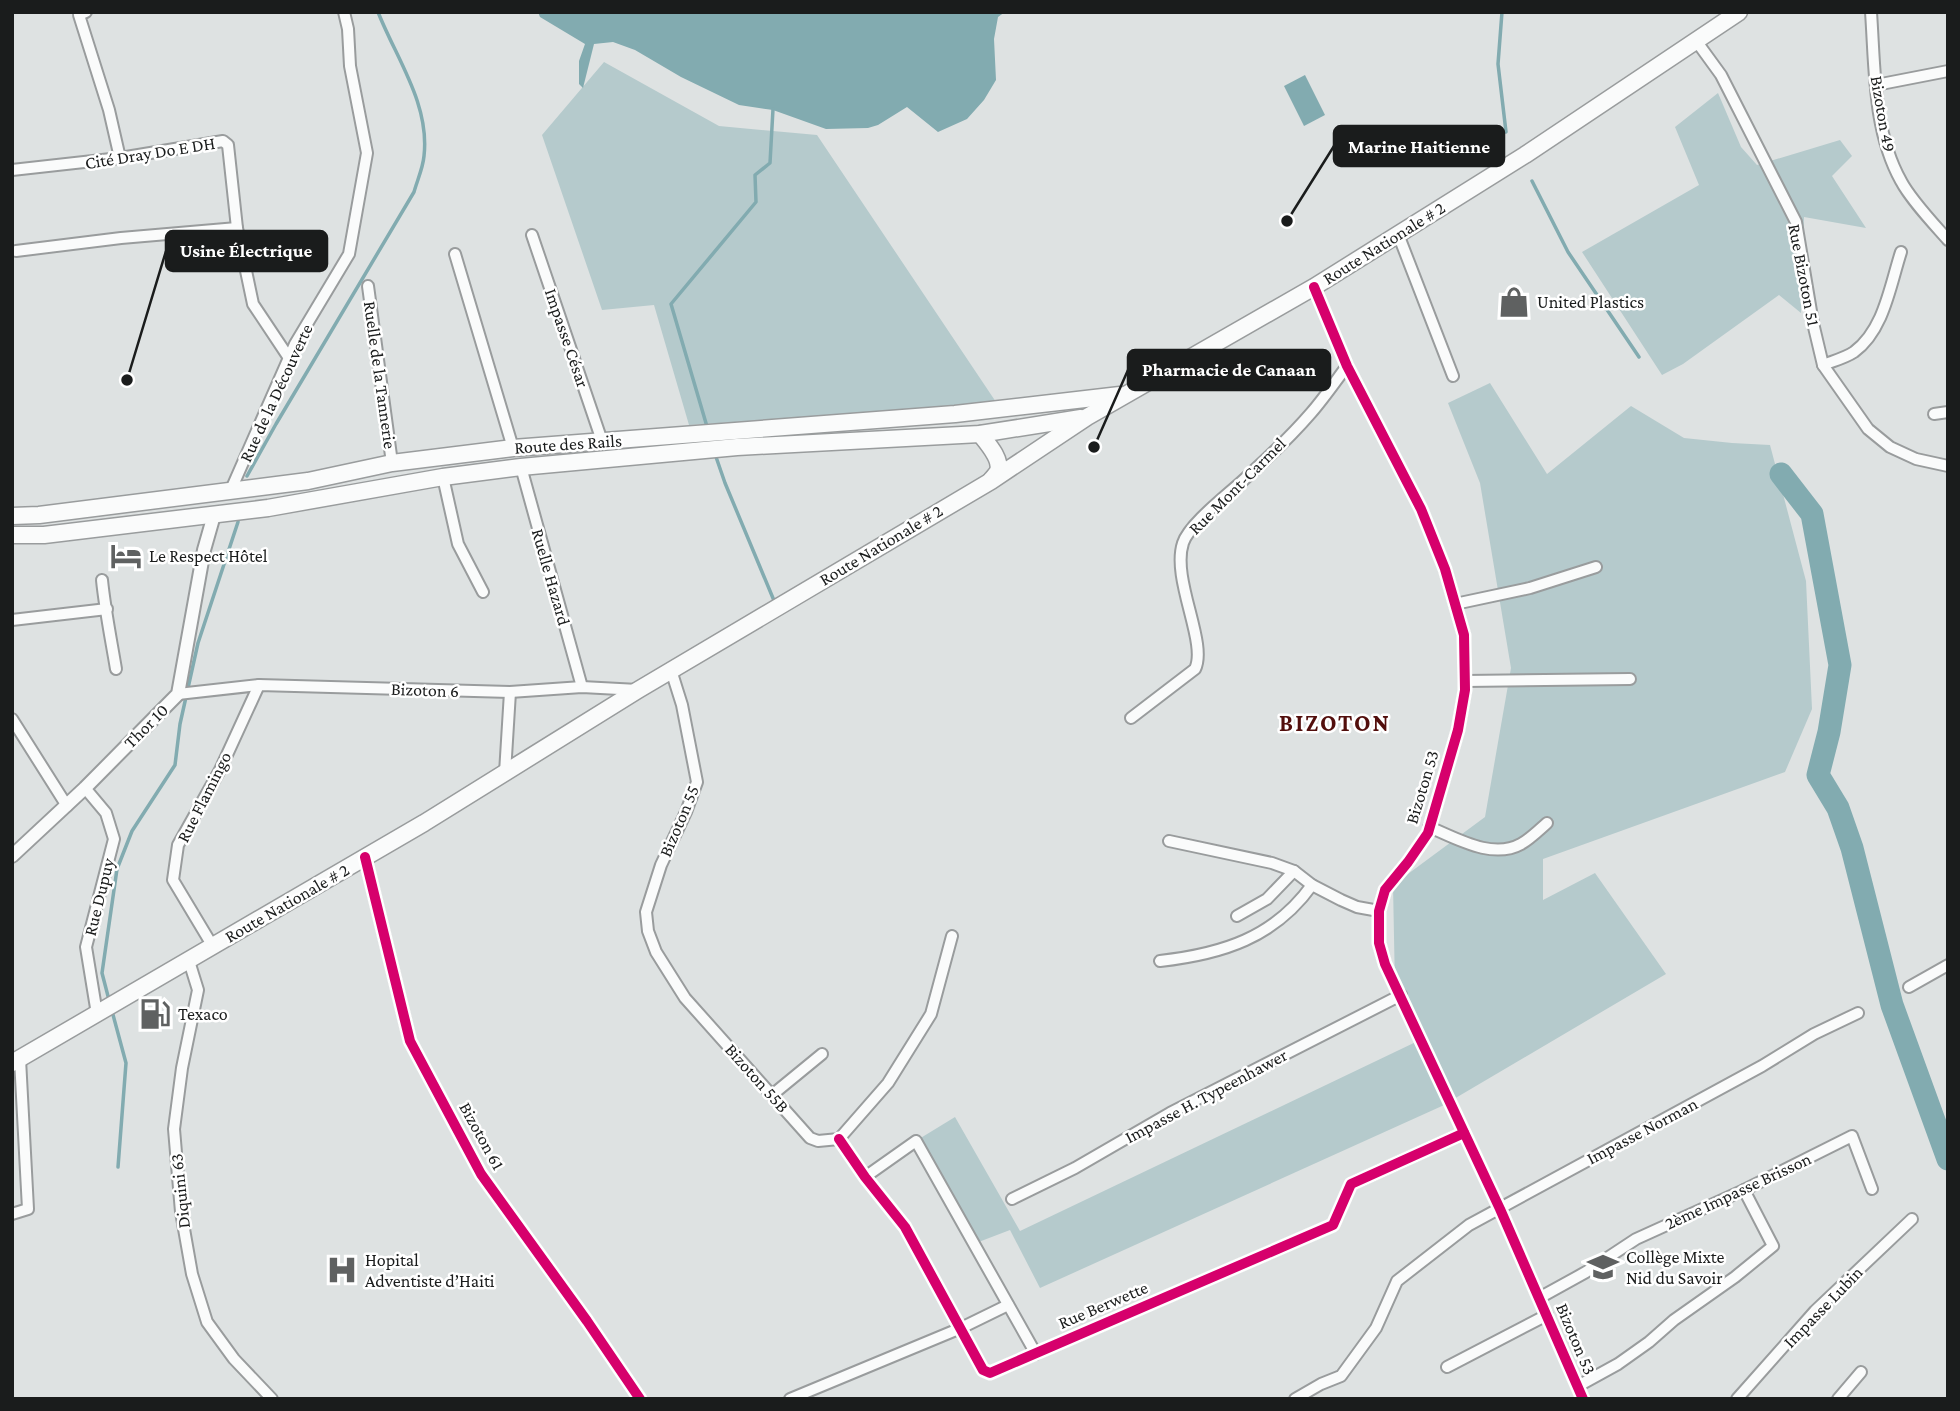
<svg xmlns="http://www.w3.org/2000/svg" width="1960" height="1411" viewBox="0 0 1960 1411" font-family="'Crimson Pro',serif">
<rect width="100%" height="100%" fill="#dee2e2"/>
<g fill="#b5cacc">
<polygon points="604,62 719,126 817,135 998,405 689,425 654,305 602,310 542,135"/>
<polygon points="1718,93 1741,147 1757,165 1840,140 1852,156 1832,176 1866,228 1804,217 1801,313 1779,295 1683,364 1662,375 1582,252 1699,185 1675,127"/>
<polygon points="1490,383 1547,474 1631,406 1684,438 1732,443 1770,445 1806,581 1812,709 1785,772 1543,859 1543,900 1595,873 1666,974 1442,1106 1040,1288 1010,1230 976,1243 919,1139 955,1117 1020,1231 1420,1040 1395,988 1393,885 1485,817 1511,668 1480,483 1448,403"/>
</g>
<g fill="#82abb0">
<polygon points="538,12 1005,12 998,17 994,39 996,80 984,100 967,119 938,132 907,107 878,125 868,128 826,129 773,110 739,105 681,77 635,50 613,42 594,44 583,88 579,84 579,61 585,44 540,17"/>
<polygon points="1305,75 1325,115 1304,126 1284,86"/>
</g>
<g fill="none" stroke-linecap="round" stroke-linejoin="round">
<g stroke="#82abb0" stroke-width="3.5">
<polyline points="1502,12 1498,64 1506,132"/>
<polyline points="1532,181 1568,252 1639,357"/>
<polyline points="708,430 671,304 756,202 755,175 770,163 773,109"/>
<polyline points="715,454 725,483 775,603"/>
<path d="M 247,476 L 276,424 L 414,192 C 417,181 423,168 424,156 C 430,104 396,58 378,12"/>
<polyline points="109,1000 102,973 117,869 132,831 175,765 180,724 198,643 238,522"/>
<polyline points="112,1011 126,1063 118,1167"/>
</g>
<polyline stroke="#82abb0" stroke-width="23" points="1781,474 1812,514 1840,665 1829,732 1818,775 1838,808 1852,848 1892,1005 1948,1159"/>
<defs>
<g id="minor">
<polyline points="86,12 79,15 109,110 120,158"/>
<path d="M 1871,12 C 1875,68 1873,131 1901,181 C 1911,200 1933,223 1948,240"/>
<polyline points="1697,42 1721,75 1796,222 1813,323 1823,365 1868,429 1890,447 1916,459 1948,466"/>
<polyline points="1876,85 1948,71"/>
<polyline points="12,170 120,158 223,141 228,145 237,228 253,304 289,358"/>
<polyline points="1398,234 1453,376"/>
<polyline points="532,235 602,441"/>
<polyline points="16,251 121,238 237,228"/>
<polyline points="455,254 513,448"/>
<polyline points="368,286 392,463"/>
<polyline points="1314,287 1347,366 1421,509 1445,569 1464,635 1465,690 1458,730 1428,833 1408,862 1385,890 1379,911 1379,943 1385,964 1500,1209 1583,1399"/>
<path d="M 1823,365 C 1833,361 1845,358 1854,352 C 1884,330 1890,286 1901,252"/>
<polyline points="1934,414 1948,412"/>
<polyline points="521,467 582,687"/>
<polyline points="443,477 458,544 483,592"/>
<polyline points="230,492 295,344 349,254 367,153 350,66 348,29 344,12"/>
<path d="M 102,580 C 105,610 111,639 116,669"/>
<polyline points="1455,604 1530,588 1596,567"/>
<polyline points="12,620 107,609"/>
<polyline points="671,670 682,705 697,782 686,812 661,865 646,912 648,931 656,952 685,998 810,1138 818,1141 839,1139 888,1083 931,1014 952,936"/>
<polyline points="1465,681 1630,679"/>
<polyline points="178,694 259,685 510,692 582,687 638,690"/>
<path d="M 1131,718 L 1195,669 C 1208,643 1171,579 1183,543 C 1190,522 1233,491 1250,474 C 1271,455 1292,435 1311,413 C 1324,398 1335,382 1347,366"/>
<polyline points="12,719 67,806"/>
<polyline points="505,773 510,692"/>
<polyline points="85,788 106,813 114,839 86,947 97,1014"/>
<path d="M 1429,827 C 1456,838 1492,860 1521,844 C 1530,839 1539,830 1547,823"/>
<polyline points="1169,841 1272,863 1294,871 1312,885 1341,900 1357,907 1379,911"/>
<polyline points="365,857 410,1041 481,1174 587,1321 640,1399"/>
<polyline points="1237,916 1267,899 1294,871"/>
<polyline points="212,945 173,880 178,845 220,770 259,685"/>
<polyline points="189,961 198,990 182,1068 174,1129 181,1212 192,1274 207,1322 234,1359 272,1399"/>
<path d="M 1160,961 C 1222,954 1274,938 1312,885"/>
<polyline points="1909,987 1948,965"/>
<polyline points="772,1095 822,1054"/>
<polyline points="839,1139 865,1177 905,1227 983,1370 990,1373 1333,1225 1351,1184 1464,1133"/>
<polyline points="865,1177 916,1141 1036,1354"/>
<polyline points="1012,1199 1075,1168 1170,1113 1401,995"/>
<polyline points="12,1214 28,1209 20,1059"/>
<polyline points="1539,1298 1586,1272 1636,1239 1744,1190 1852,1136 1872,1189"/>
<polyline points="1447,1367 1547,1315"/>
<polyline points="1578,1386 1618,1364 1649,1342 1674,1320 1735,1277 1773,1246 1744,1190"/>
<polyline points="790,1399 961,1328 1008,1305"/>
<polyline points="1295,1399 1321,1384 1341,1376 1376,1328 1397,1281 1469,1225 1762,1066 1814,1034 1858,1013"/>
<polyline points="1737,1399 1815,1311 1912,1219"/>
<polyline points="1838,1399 1861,1372"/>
</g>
<polyline id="tertiary" points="12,856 85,788 178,694 204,550 214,515"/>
<g id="primary">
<path d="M 980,434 C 987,443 1002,459 998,471 C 998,472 992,479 991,480"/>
<polyline points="12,516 39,515 308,481 392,463 513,448 955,414 1120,395"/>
<polyline points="12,535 44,535 268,508 443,477 521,467 737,447 980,434 1081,418"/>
<polyline points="12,1063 424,823 638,690 991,481 1087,417 1314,287 1525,155 1739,12"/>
</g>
</defs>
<use href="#minor" stroke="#999c9d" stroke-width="14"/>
<use href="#tertiary" stroke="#999c9d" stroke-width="16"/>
<use href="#primary" stroke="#999c9d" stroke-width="19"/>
<use href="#minor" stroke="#fafbfb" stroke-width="10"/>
<use href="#tertiary" stroke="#fafbfb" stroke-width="12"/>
<use href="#primary" stroke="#fafbfb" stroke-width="16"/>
<defs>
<g id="cycleway">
<polyline points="1314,287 1347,366 1421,509 1445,569 1464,635 1465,690 1458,730 1428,833 1408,862 1385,890 1379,911 1379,943 1385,964 1500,1209 1583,1399"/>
<polyline points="365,857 410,1041 481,1174 587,1321 640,1399"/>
<polyline points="839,1139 865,1177 905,1227 983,1370 990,1373 1333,1225 1351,1184 1464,1133"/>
</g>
</defs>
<use href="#cycleway" stroke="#fff" stroke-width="15"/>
<use href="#cycleway" stroke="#d6006c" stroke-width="10"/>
</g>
<defs>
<symbol id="shop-bare" viewBox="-9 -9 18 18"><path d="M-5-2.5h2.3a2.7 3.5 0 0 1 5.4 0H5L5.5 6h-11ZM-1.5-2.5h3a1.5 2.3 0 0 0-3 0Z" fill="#5f6161" stroke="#fff" stroke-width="2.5" paint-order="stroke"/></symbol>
<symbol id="hotel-bare" viewBox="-9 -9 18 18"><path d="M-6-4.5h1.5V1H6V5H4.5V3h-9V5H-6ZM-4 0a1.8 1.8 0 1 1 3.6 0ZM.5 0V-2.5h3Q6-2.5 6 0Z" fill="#5f6161" stroke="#fff" stroke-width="2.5" paint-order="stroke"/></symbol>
<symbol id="fuel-bare" viewBox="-9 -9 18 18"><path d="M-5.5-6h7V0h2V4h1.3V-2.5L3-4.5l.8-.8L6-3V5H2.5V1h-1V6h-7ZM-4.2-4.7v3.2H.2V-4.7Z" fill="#5f6161" stroke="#fff" stroke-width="2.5" paint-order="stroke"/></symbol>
<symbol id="school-bare" viewBox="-9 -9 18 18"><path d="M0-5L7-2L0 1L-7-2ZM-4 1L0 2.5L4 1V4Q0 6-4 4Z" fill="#5f6161" stroke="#fff" stroke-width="2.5" paint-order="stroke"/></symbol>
<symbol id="hospital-bare" viewBox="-9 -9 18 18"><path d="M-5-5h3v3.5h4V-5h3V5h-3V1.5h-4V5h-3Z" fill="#5f6161" stroke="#fff" stroke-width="2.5" paint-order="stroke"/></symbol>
</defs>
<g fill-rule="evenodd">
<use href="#shop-bare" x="1492" y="280" width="44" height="44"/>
<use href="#hotel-bare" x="104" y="534" width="44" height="44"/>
<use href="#fuel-bare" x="133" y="992" width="44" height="44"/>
<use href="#school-bare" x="1581" y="1245" width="44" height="44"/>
<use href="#hospital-bare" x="320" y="1248" width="44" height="44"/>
</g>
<g text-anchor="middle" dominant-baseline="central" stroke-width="5" stroke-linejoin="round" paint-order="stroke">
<g font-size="18" fill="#1a1c1c" stroke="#fff">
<text transform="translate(1883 114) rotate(80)">Bizoton 49</text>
<text transform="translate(150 153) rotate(-9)">Cité Dray Do E DH</text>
<text transform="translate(1384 243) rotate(-32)">Route Nationale # 2</text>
<text transform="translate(1804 275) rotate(79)">Rue Bizoton 51</text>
<text transform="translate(567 338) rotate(71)">Impasse César</text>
<text transform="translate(380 375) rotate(82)">Ruelle de la Tannerie</text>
<text transform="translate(276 393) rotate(-65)">Rue de la Découverte</text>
<text transform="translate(568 444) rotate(-4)">Route des Rails</text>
<text transform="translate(1237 486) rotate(-45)">Rue Mont-Carmel</text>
<text transform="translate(881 545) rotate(-31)">Route Nationale # 2</text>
<text transform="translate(551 577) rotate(74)">Ruelle Hazard</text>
<text transform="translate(425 690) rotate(2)">Bizoton 6</text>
<text transform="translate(146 726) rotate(-45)">Thor 10</text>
<text transform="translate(1422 787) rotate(-73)">Bizoton 53</text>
<text transform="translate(204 797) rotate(-63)">Rue Flamingo</text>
<text transform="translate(679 821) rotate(-67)">Bizoton 55</text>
<text transform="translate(99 897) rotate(-76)">Rue Dupuy</text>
<text transform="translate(287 903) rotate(-30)">Route Nationale # 2</text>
<text transform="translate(757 1078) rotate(48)">Bizoton 55B</text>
<text transform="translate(1206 1096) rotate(-28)">Impasse H. Typeenhawer</text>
<text transform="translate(1642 1131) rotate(-28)">Impasse Norman</text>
<text transform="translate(482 1136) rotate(61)">Bizoton 61</text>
<text transform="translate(180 1191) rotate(-96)">Diquini 63</text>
<text transform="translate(1738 1191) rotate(-25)">2ème Impasse Brisson</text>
<text transform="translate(1103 1305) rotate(-23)">Rue Berwette</text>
<text transform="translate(1823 1307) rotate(-46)">Impasse Lubin</text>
<text transform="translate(1576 1339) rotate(67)">Bizoton 53</text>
</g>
<g font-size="18" fill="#1a1c1c" stroke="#fff" text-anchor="start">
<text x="1537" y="302">United Plastics</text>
<text x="149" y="556">Le Respect Hôtel</text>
<text x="178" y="1014">Texaco</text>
<text x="1626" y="1257">Collège Mixte<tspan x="1626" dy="21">Nid du Savoir</tspan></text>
<text x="365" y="1260">Hopital<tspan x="365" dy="21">Adventiste d’Haiti</tspan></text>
</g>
<g font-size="24" font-weight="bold" letter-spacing="2" fill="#520e0c" stroke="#fff">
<text x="1335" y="722">BIZOTON</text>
</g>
</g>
<path fill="none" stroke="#1a1c1c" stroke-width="2.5" d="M1287 221L1334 146M127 380L166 251M1094 447L1128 370"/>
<g fill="#1a1c1c" stroke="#fff" stroke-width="2.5">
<circle cx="1287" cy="221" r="7"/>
<circle cx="127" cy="380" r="7"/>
<circle cx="1094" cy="447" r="7"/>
</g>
<g fill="#1a1c1c" stroke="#1a1c1c" stroke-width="2.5">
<rect x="1334" y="126" width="170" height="40" rx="7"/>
<rect x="166" y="231" width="161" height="40" rx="7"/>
<rect x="1128" y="350" width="202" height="40" rx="7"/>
</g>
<g font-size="19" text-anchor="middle" font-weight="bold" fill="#fff">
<text x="1419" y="153">Marine Haitienne</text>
<text x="246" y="257">Usine Électrique</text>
<text x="1229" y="376">Pharmacie de Canaan</text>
</g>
<rect width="1960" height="1411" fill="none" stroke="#1a1c1c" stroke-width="28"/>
</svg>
